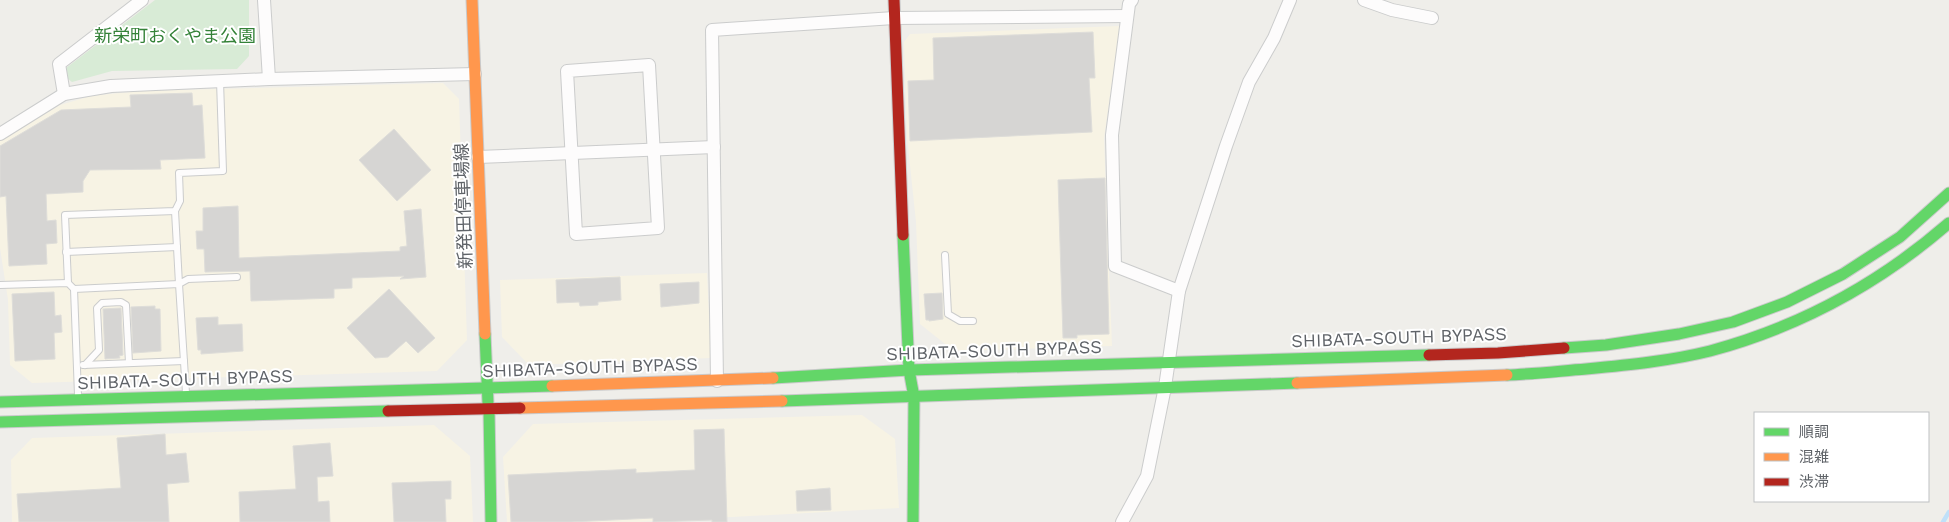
<svg xmlns="http://www.w3.org/2000/svg" width="1949" height="522" viewBox="0 0 1949 522" font-family="'Work Sans','Noto Sans JP',sans-serif">
<rect width="100%" height="100%" fill="#efeeea"/>
<g fill="#f7f3e4">
<polygon points="1120,26 1104,138 1112,346 954,351 920,324 916,222 907,137 904,42 910,34"/>
<polygon points="443,83 459,99 467,340 437,371 32,383 10,365 8,300 0,248 0,141 60,105 91,96 110,94 141,91"/>
<polygon points="707,273 711,358 529,365 502,337 500,280"/>
<polygon points="862,415 895,439 899,508 639,522 507,522 503,457 533,424"/>
<polygon points="434,425 470,456 473,522 12,522 11,460 32,438"/>
</g>
<polygon fill="#d8ebd6" points="155,0 249,0 249,56 237,69 112,71 72,82 66,77 66,68"/>
<g fill="none" stroke-linecap="round" stroke-linejoin="round">
<polyline stroke="#bfe0f9" stroke-width="4.5" points="1943,522 1949,512"/>
</g>
<g fill="#d6d5d3" stroke="#deddd9">
<polygon points="1093,32 1095,78 1089,78 1092,132 910,141 908,81 934,80 933,38"/>
<polygon points="192,93 193,106 202,105 205,158 160,160 161,169 90,170 83,181 83,192 46,194 47,221 56,220 57,243 46,244 47,264 9,266 6,196 0,197 0,146 61,110 131,107 130,95"/>
<polygon points="394,129 431,170 397,201 359,160"/>
<polygon points="1105,178 1109,334 1077,335 1077,338 1063,338 1058,180"/>
<polygon points="238,206 239,258 400,251 400,247 407,246 404,211 421,209 426,277 400,279 404,276 352,278 352,288 334,289 334,298 251,301 250,271 205,272 204,249 197,249 196,231 203,231 203,208"/>
<polygon points="620,277 621,300 598,302 598,305 580,306 579,302 557,303 556,280"/>
<polygon points="699,282 699,303 661,307 660,284"/>
<polygon points="389,289 435,338 418,353 406,341 388,357 375,358 347,328"/>
<polygon points="54,292 55,316 61,315 62,332 54,333 55,359 15,361 12,294"/>
<polygon points="942,293 943,319 929,321 929,320 926,320 924,294"/>
<polygon points="155,306 155,309 160,309 161,351 133,353 131,307"/>
<polygon points="121,308 123,355 119,356 120,358 105,359 103,309"/>
<polygon points="218,317 218,325 242,324 243,351 201,354 201,350 198,350 196,318"/>
<polygon points="724,429 727,522 712,522 712,520 653,522 653,518 571,522 511,522 508,475 636,469 636,473 695,470 694,430"/>
<polygon points="165,434 166,455 186,453 189,482 167,484 169,522 19,522 17,494 121,488 117,438"/>
<polygon points="330,443 333,476 317,477 318,502 329,501 330,522 240,522 239,492 296,489 293,446"/>
<polygon points="451,481 451,499 445,499 446,522 394,522 392,483"/>
<polygon points="830,488 831,510 797,511 796,491"/>
</g>
<g fill="none" stroke-linecap="round" stroke-linejoin="round">
<defs>
<g id="lane">
<polyline points="175,211 179,284 188,279 237,277"/>
<polyline points="66,252 177,247"/>
<polyline points="945,255 948,314 960,321 973,321"/>
<polyline points="68,283 65,215 175,211 180,201 179,173 223,171 220,81"/>
<polyline points="0,285 68,283 74,289 179,284 186,393"/>
<polyline points="74,289 78,395"/>
<polyline points="83,365 184,361"/>
<polyline points="85,365 99,350 97,308 102,303 121,302 126,305 129,363"/>
</g>
<g id="street">
<polyline points="264,0 269,79"/>
<polyline points="1132,0 1129,4 1112,135 1115,266 1179,291"/>
<polyline points="1364,0 1392,10 1432,18"/>
<polygon points="649,65 658,228 576,234 567,71"/>
<polyline points="64,94 59,64 142,0"/>
<polyline points="0,134 64,94 111,86 269,79 475,74"/>
<polyline points="478,157 714,147"/>
<polyline points="717,381 712,30 894,18 1127,16"/>
<polyline points="1122,522 1147,476 1165,387 1179,291 1226,146 1249,82 1274,38 1290,0"/>
</g>
<g id="fast">
<polyline points="903,235 909,370 914,397 913,522"/>
<polyline points="485,334 488,403"/>
<polyline points="1564,348 1606,345 1679,334 1733,322 1787,302 1843,274 1900,237 1949,193"/>
<path d="M 1507,375 C 1533,374 1560,371 1586,369 C 1628,365 1670,361 1710,351 C 1799,327 1880,283 1949,223"/>
<polyline points="773,378 909,370 1429,355"/>
<polyline points="782,401 1297,383"/>
<polyline points="0,402 552,386"/>
<polyline points="489,410 491,522"/>
<polyline points="0,422 388,411"/>
</g>
<g id="slow">
<polyline points="472,0 485,334"/>
<polyline points="1297,383 1507,375"/>
<polyline points="552,386 773,378"/>
<polyline points="520,408 782,401"/>
</g>
<g id="jam">
<polyline points="894,0 903,235"/>
<polyline points="1429,355 1498,353 1564,348"/>
<polyline points="388,411 520,408"/>
</g>
</defs>
<use href="#lane" stroke="#cbcccc" stroke-width="8"/>
<use href="#street" stroke="#cbcccc" stroke-width="14"/>
<use href="#fast" stroke="#cacacb" stroke-width="13"/>
<use href="#slow" stroke="#cacacb" stroke-width="13"/>
<use href="#jam" stroke="#cacacb" stroke-width="13"/>
<use href="#lane" stroke="#fdfcfc" stroke-width="6"/>
<use href="#street" stroke="#fdfcfc" stroke-width="12"/>
<use href="#fast" stroke="#63d668" stroke-width="11"/>
<use href="#slow" stroke="#ff974d" stroke-width="11"/>
<use href="#jam" stroke="#b3261e" stroke-width="11"/>
</g>
<g text-anchor="middle" dominant-baseline="central" stroke-width="4" stroke-linejoin="round" paint-order="stroke">
<g font-size="18" fill="#348238" stroke="#fff">
<text x="175" y="35">新栄町おくやま公園</text>
</g>
<g font-size="18" fill="#5f6368" stroke="#fff">
<text transform="translate(463 206) rotate(-92)">新発田停車場線</text>
<text transform="translate(1399 337) rotate(-2)">SHIBATA-SOUTH BYPASS</text>
<text transform="translate(994 350) rotate(-2)">SHIBATA-SOUTH BYPASS</text>
<text transform="translate(590 367) rotate(-2)">SHIBATA-SOUTH BYPASS</text>
<text transform="translate(185 379) rotate(-2)">SHIBATA-SOUTH BYPASS</text>
</g>
</g>
<rect x="1754" y="412" width="175" height="90" fill="#ffffff" stroke="#bfc1c3"/>
<rect x="1764" y="428" width="25" height="8" fill="#63d668" stroke="#bfc1c3"/>
<text x="1799" y="437" font-size="15" fill="#5f6368">順調</text>
<rect x="1764" y="453" width="25" height="8" fill="#ff974d" stroke="#bfc1c3"/>
<text x="1799" y="462" font-size="15" fill="#5f6368">混雑</text>
<rect x="1764" y="478" width="25" height="8" fill="#b3261e" stroke="#bfc1c3"/>
<text x="1799" y="487" font-size="15" fill="#5f6368">渋滞</text>
</svg>
